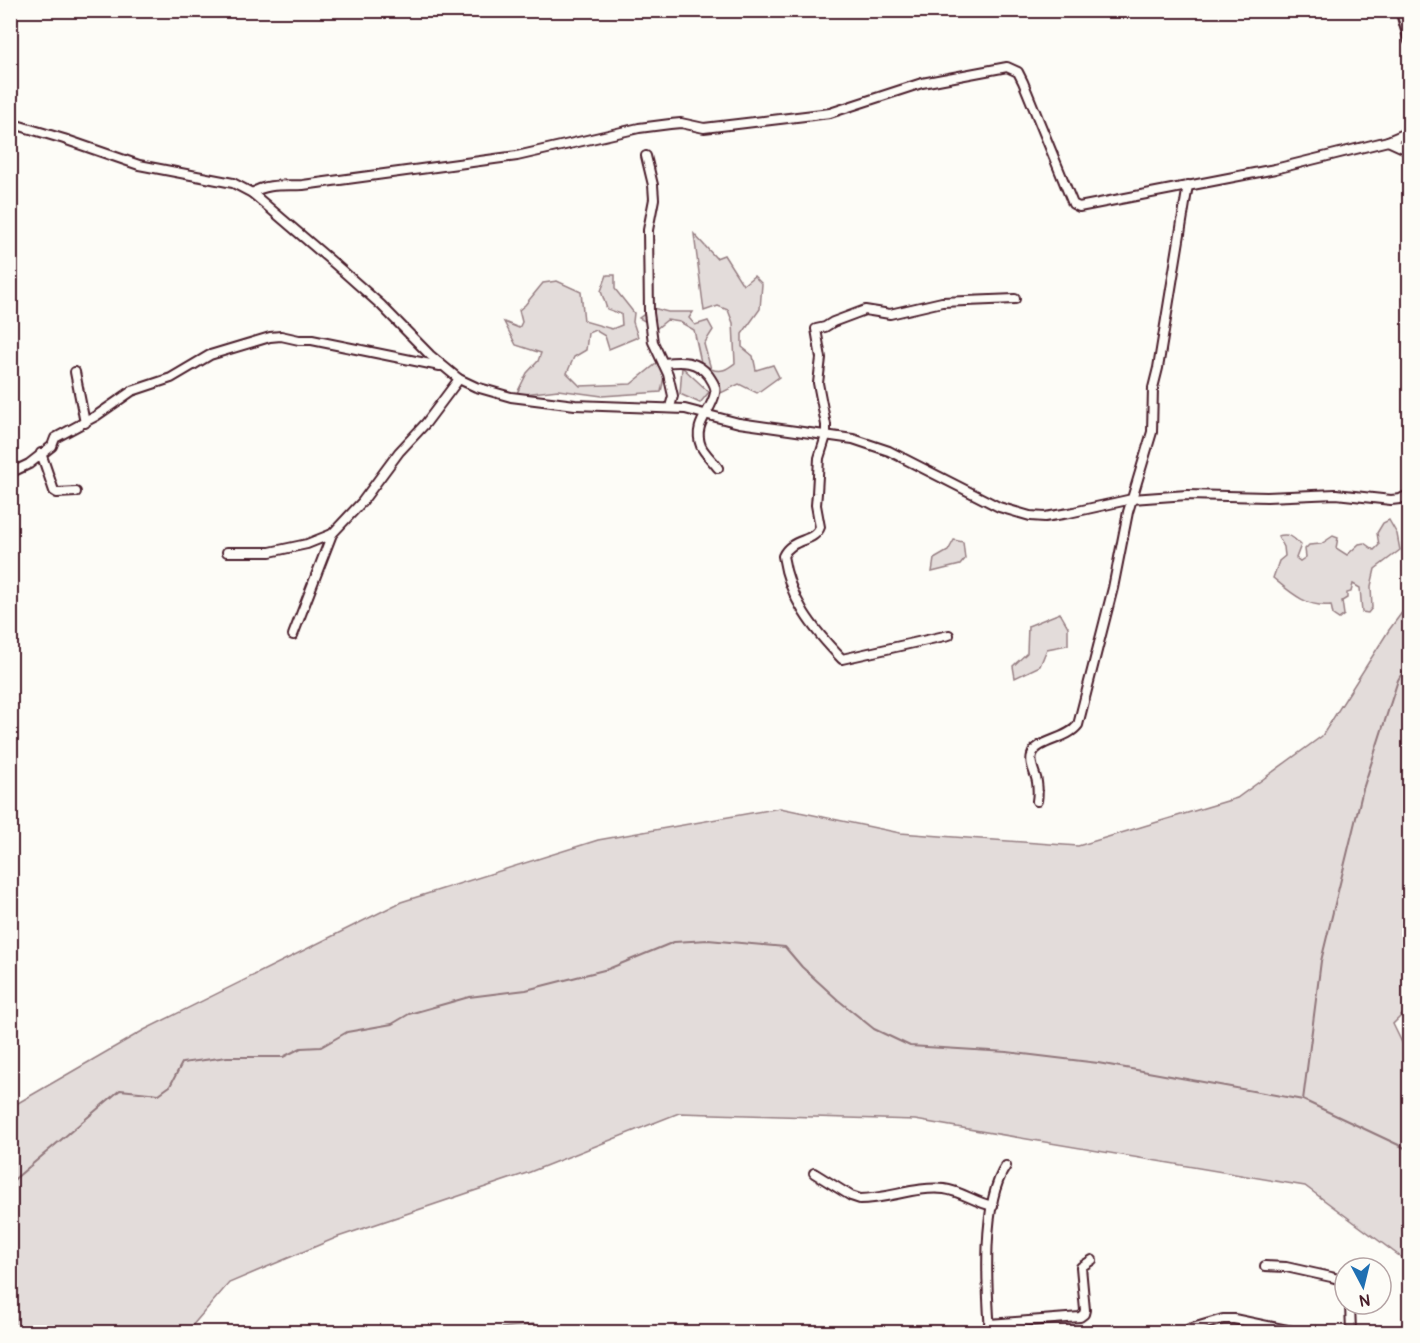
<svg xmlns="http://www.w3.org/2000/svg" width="1420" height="1343" viewBox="0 0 1420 1343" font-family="Pangolin,sans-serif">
<rect width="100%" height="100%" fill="#fdfcf7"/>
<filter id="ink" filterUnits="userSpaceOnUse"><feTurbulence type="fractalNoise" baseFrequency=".0167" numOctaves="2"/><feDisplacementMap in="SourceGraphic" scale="12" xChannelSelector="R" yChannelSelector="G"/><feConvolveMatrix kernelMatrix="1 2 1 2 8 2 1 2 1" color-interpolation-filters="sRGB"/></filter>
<g filter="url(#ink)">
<g fill="#e3dcda" stroke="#967e82" stroke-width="1.5">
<path d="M 694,234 L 716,258 L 724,255 L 743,285 L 754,276 L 762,284 L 760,309 L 742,334 L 742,347 L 753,356 L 756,370 L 773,365 L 779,377 L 757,393 L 739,384 L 721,393 L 719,383 L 702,367 L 694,330 L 680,322 L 667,320 L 657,328 L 639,318 L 653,308 L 668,312 L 693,312 L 689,318 L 695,325 L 708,321 L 713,330 L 704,344 L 711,369 C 722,373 727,369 735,363 L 733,323 L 728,310 L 718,306 L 704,311 Z"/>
<polygon points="607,275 615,275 615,289 634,313 633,322 638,337 609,349 605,336 595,330 588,333 586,350 574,357 567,373 580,386 631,384 661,360 664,377 661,392 602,396 558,390 516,395 527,373 538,361 541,353 516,345 504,322 519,328 522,322 519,310 525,305 543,283 557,281 581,292 584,321 612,329 622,325 621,314 607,309 601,291"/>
<polygon points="682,367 709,392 700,403 680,394"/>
<path d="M 1389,520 L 1397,534 L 1400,550 L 1375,569 L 1371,586 L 1372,608 L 1368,613 L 1362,612 L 1360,588 L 1353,584 L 1351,592 L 1347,593 L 1347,598 L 1342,601 L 1344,615 L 1339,619 L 1333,615 L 1331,605 C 1307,608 1290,592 1273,578 L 1279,561 L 1285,556 L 1284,547 L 1278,536 C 1289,533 1293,537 1301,545 L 1296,558 L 1300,561 L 1306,557 L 1305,549 L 1309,545 L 1321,544 L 1333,536 L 1338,538 L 1336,548 L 1347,555 L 1359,544 L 1364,543 L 1374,550 L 1379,545 L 1377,533 L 1383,523 Z"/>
<polygon points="954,540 963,542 965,559 960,565 932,572 934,559 948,551"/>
<polygon points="1409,603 1410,1007 1393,1024 1409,1057 1409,1263 1305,1186 915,1120 679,1113 530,1172 338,1237 229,1283 191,1327 174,1332 11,1332 11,1107 144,1030 401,902 598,840 780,808 900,833 1078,846 1237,798 1322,736 1389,630"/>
<polygon points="1060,613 1068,627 1068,645 1047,649 1040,666 1015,678 1013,666 1027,653 1028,626"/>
<polygon points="534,1324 535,1332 465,1332"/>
</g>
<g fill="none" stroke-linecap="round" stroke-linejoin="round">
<g stroke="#91777b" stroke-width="2">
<polyline points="1303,1100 1321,961 1363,789 1398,680 1410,660"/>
<polyline points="10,1183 120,1090 159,1094 170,1086 182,1063 227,1057 283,1057 301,1048 321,1047 347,1032 392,1024 409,1014 469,997 526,990 608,969 674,942 708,940 785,947 802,967 838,1000 874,1029 910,1046 1007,1052 1098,1063 1303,1100 1405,1148 1410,1154"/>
</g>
<defs>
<g id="minor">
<polyline points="10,123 64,139 139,165 233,183 252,193 336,265 381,305 430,355 459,379 476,387 511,397 575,405 685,409 739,423 853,439 889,451 999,507 1030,516 1045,517 1069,513 1132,499 1187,495 1267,497 1336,494 1391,500 1400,499 1410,494"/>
<polyline points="1388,141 1410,151"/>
<polyline points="646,156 653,185 654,199 648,230 649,313 653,342 668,374 673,396 670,407"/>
<path d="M 252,193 C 267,183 286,186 303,185 L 517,156 L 639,128 L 670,124 L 681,123 L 704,128 L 830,113 L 922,83 L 1007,67 L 1018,72 L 1023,82 L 1073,204 L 1079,207 L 1275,169 L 1388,141 L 1402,135 L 1410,126"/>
<path d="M 663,363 C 682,361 697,360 709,376 C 712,381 717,387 715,393 C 712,411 692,424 701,446 C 704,453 713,461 718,468"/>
<polyline points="75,372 85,423"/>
<polyline points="41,453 54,491 57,493 76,492"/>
<polyline points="10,473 29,464 52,446 55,438 96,416 132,391 171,378 210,355 270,337 281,336 299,340 312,340 440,366"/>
<polyline points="227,552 270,552 307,544 332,534 362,502 399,452 426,423 459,379"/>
<polyline points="293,635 332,534"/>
<path d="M 949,635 L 842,659 C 812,628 790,600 783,556 C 792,537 814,543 820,527 L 816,505 L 817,493 L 819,458 L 826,436 L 826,425 L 818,383 L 821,358 L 816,329 L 825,327 L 833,322 L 865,310 L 890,314 L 942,302 L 1015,299"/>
<path d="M 1037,801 C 1038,795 1038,789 1037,782 C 1036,774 1029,764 1032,755 C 1036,740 1067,740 1078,725 L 1113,588 L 1128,512 L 1152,432 L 1153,388 L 1158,368 L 1188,185"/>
<path d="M 814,1173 L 851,1196 L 860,1199 C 888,1199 916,1186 944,1189 C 961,1191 976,1203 993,1206"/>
<polyline points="1265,1266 1286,1267 1331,1277 1338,1279 1345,1285"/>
<polyline points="1350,1304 1351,1332"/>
<polyline points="989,1324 1080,1317 1084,1314 1085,1310 1081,1267 1092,1260"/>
<polyline points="1189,1329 1223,1319 1234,1319 1297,1332"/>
<path d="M 990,1332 C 987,1290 981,1202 1006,1166"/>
</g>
<polyline id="major" points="1401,10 1410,41"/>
</defs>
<use href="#minor" stroke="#4a1f2b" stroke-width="12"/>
<use href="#major" stroke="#4a1f2b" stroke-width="14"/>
<use href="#minor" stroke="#fdfcf7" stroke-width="8"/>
<use href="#major" stroke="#fdfcf7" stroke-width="9"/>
</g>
</g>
<rect width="1420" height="1343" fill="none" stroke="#fdfcf7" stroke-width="36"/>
<rect x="18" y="18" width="1384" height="1307" fill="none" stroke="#4a1f2b" stroke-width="2" filter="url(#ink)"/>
<g transform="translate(1363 1286) rotate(173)"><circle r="28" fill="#fdfcf7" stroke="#b5a4a5" stroke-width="1.5"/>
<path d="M0-4.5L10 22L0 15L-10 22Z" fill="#1f6fb2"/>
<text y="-9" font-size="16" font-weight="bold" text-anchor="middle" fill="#4a1f2b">N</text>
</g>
</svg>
